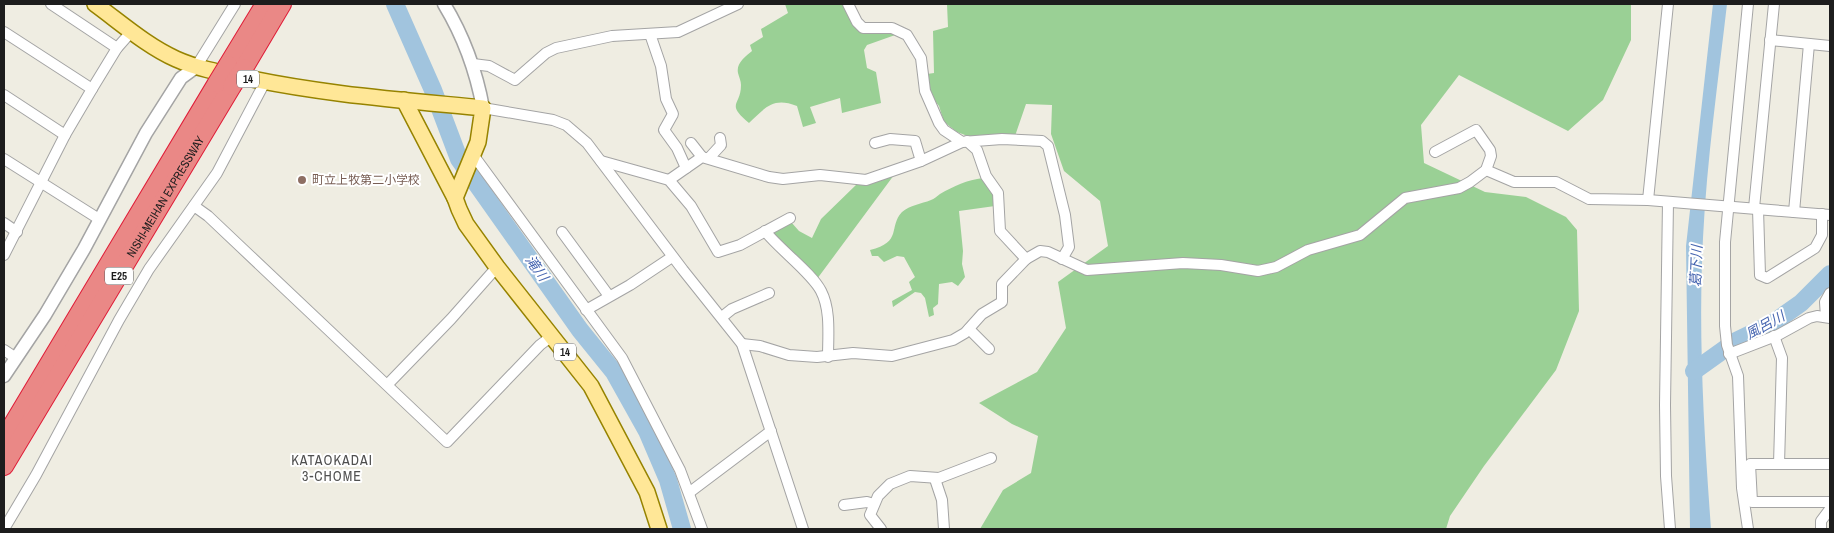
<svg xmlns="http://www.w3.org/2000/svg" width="1834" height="533" viewBox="0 0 1834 533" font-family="'Archivo Narrow','Noto Sans JP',sans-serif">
<rect width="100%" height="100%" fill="#efede2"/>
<g fill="#9ad095">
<path d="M 785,4 L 844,4 L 859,29 L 886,31 L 898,34 L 867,45 L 864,50 L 867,68 L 876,72 L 881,103 L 842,113 L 840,98 L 810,107 L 816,123 L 803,127 L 797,106 C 773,97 766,107 749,123 C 725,103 741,106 741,85 C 741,81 739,77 738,73 C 736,63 745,57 752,51 L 750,45 L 763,37 L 761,29 L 788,13 Z"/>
<polygon points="947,4 1631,4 1631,40 1603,100 1568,131 1459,75 1421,125 1424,163 1485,192 1526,197 1566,217 1577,230 1579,311 1556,370 1484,466 1450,516 1446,529 980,529 1003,490 1031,473 1038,436 1012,424 979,403 1037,372 1066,328 1058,282 1108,246 1100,201 1064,171 1051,134 1052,105 1026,104 1015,136 973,138 957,132 944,122 939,106 930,95 927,74 934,73 933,31 948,27"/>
<polygon points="894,175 817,279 769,232 791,222 799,231 812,238 821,219 857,184"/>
<path d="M 983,178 L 993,191 L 995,206 L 959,211 L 963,251 L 962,264 L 965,277 L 958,286 L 952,282 L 939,284 L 938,304 L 933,308 L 934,315 L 929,317 L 925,298 L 921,293 L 915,292 L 893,307 L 892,301 L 912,290 L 909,282 L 915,277 L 904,257 L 897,256 L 884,262 L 878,256 L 872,256 L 870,250 C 903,242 888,227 902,212 C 910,205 921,204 931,200 C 934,199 937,196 940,194 C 954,186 967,180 983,178 Z"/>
</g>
<path fill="#a1c4de" d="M 1713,4 L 1727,4 C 1718,82 1707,159 1703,238 C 1698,334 1704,433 1711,529 L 1690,529 L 1686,246 Z"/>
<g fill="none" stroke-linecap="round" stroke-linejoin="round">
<g stroke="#a1c4de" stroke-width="18">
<polyline points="395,4 433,90 459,159 580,330 614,372 647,431 668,480 682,529"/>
<polyline points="1694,371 1736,341 1773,323 1801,303 1830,274"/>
</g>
<defs>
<g id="minor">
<polyline points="51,4 117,48"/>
<polyline points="848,4 857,22 863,28 892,28 907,35 921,58 925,91 939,123 944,130 962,142"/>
<polyline points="4,32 92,89 65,135 4,255"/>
<polyline points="650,34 661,66 666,99 673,114 664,130 677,148 686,168"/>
<polyline points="1770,40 1830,46"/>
<polyline points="473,64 489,66 515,80 546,53 556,48 612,36 678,32 738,4"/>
<polyline points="196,67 235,4"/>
<polyline points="92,89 117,48 132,31"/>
<polyline points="4,95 65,135"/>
<polyline points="483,108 553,120 566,125 587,143 683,270 742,344 803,529"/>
<polyline points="967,141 977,150 986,176 998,193 1000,231 1026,259"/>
<polyline points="691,143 702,157"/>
<polyline points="875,143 890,139 915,141 921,161"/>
<polyline points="474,156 622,358 680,470 702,529"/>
<polyline points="709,158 721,145 720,138"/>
<polyline points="4,159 99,219"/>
<polyline points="601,161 669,180 691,206 718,252 740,245 790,218"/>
<polyline points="1486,170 1514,182 1556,182 1589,199 1648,200 1830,215"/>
<polyline points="669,180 702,157 769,177 783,179 820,175 866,180 921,161 962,142 1002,139 1042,141 1048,146 1065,215 1069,247 1062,259"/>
<polyline points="1648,200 1668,4"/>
<polyline points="1668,202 1665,405 1666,476 1670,529"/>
<polyline points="194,206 208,216 447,442 540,345 552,336"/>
<polyline points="1754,208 1774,4"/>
<polyline points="1758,209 1760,275 1767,278 1815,248 1822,235 1822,214"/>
<polyline points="1794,212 1809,44"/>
<polyline points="4,223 17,232"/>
<path d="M 765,231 C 779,249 812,273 821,291 C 831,310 828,336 828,357"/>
<polyline points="562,232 609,296"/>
<polyline points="586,310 630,285 672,257"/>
<polyline points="722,317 732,309 769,293"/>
<polyline points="1826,317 1825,302 1830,293"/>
<polyline points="969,329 989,349"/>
<polyline points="1774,336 1782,358 1779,464"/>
<polyline points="742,344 760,346 789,355 817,357 853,353 892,356 953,340 965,333 982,314 1002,302 1002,284 1026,259 1040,251 1048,252 1087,270 1183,263 1221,265 1258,271 1276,267 1308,250 1360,235 1405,198 1459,188 1470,182 1486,170 1491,156 1490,150 1476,130 1435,152"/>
<polyline points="4,350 16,358"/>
<polyline points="1729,354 1778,335 1809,318 1817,316 1830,318"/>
<polyline points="388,384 451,319 497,267"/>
<polyline points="1830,464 1750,464 1752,502 1830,502"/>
<polyline points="935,479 942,500 944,529"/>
<polyline points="690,492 771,431"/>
<polyline points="844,505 867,502 874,504"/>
<polyline points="4,529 36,475 119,320 149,269 217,173 265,82"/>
<polyline points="881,529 870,515 878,496 890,484 910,476 939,478 991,458"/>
<polyline points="1748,529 1742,488 1738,376 1727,345 1725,326 1725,242 1748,4"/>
<polyline points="1821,529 1821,521 1830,509"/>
</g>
<g id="tertiary">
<path d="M 444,4 C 464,37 476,70 483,108"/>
<polyline points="4,376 45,315 84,249 146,133 181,78 196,67"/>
</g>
<g id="primary">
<path d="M 95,4 C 121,23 147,46 176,59 C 196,68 217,72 238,76 C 318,94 401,100 483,108 L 478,142 L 455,198 L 459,209 L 466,224 L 497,267 L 591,386 L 647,492 L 659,529"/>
<polyline points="404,100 455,198"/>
</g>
<g id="motorway">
<polyline points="228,65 265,4"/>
<polyline points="244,68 282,4"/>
<polyline points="4,439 217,83"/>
<path id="s1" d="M 4,466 L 232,86"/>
</g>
</defs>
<use href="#minor" stroke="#a4a4a4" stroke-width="12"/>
<use href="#tertiary" stroke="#a4a4a4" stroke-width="15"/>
<use href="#primary" stroke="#968300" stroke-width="18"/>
<use href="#motorway" stroke="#df1d38" stroke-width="20"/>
<use href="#minor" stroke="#fff" stroke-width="10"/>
<use href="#tertiary" stroke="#fff" stroke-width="12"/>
<use href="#primary" stroke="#ffe797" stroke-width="15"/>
<use href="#motorway" stroke="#ea8886" stroke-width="18"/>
<defs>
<g id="motorway-bridge">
<polyline points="217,83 228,65"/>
<polyline points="232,86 244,68"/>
</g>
</defs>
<use href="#motorway-bridge" stroke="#df1d38" stroke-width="20" stroke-linecap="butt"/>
<use href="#motorway-bridge" stroke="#ea8886" stroke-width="18"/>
</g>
<circle fill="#8d6e63" stroke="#fff" stroke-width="2" cx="302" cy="180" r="5"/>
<g text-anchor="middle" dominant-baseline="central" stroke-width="4" stroke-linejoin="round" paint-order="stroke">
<g fill="#fff" stroke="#616161" stroke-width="1">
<rect x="237" y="70.5" width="22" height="17" rx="4"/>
<rect x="105" y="267.5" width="28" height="17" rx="4"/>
<rect x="554" y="343.5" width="22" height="17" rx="4"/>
</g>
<g font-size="11" font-weight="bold" fill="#1d1d1d">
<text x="248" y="79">14</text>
<text x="119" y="276">E25</text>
<text x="565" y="352">14</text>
</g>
<g font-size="12" fill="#785e54" stroke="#fff" text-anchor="start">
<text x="312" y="180">町立上牧第二小学校</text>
</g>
<g font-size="12" fill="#1d1d1d" stroke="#fff">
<text stroke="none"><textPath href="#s1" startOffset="314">NISHI-MEIHAN EXPRESSWAY</textPath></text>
</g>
<g font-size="14" font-style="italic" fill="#4665b0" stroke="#fff">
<text transform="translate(1696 266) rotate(-88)">葛下川</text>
<text transform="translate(537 268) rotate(55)">滝川</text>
<text transform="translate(1765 325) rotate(-29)">風呂川</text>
</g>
<g font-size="14" letter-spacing="1" fill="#505050" stroke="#fff">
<text x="332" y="460">KATAOKADAI<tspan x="332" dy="16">3-CHOME</tspan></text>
</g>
</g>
<rect width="1834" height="533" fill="none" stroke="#1d1d1d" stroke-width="10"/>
</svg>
